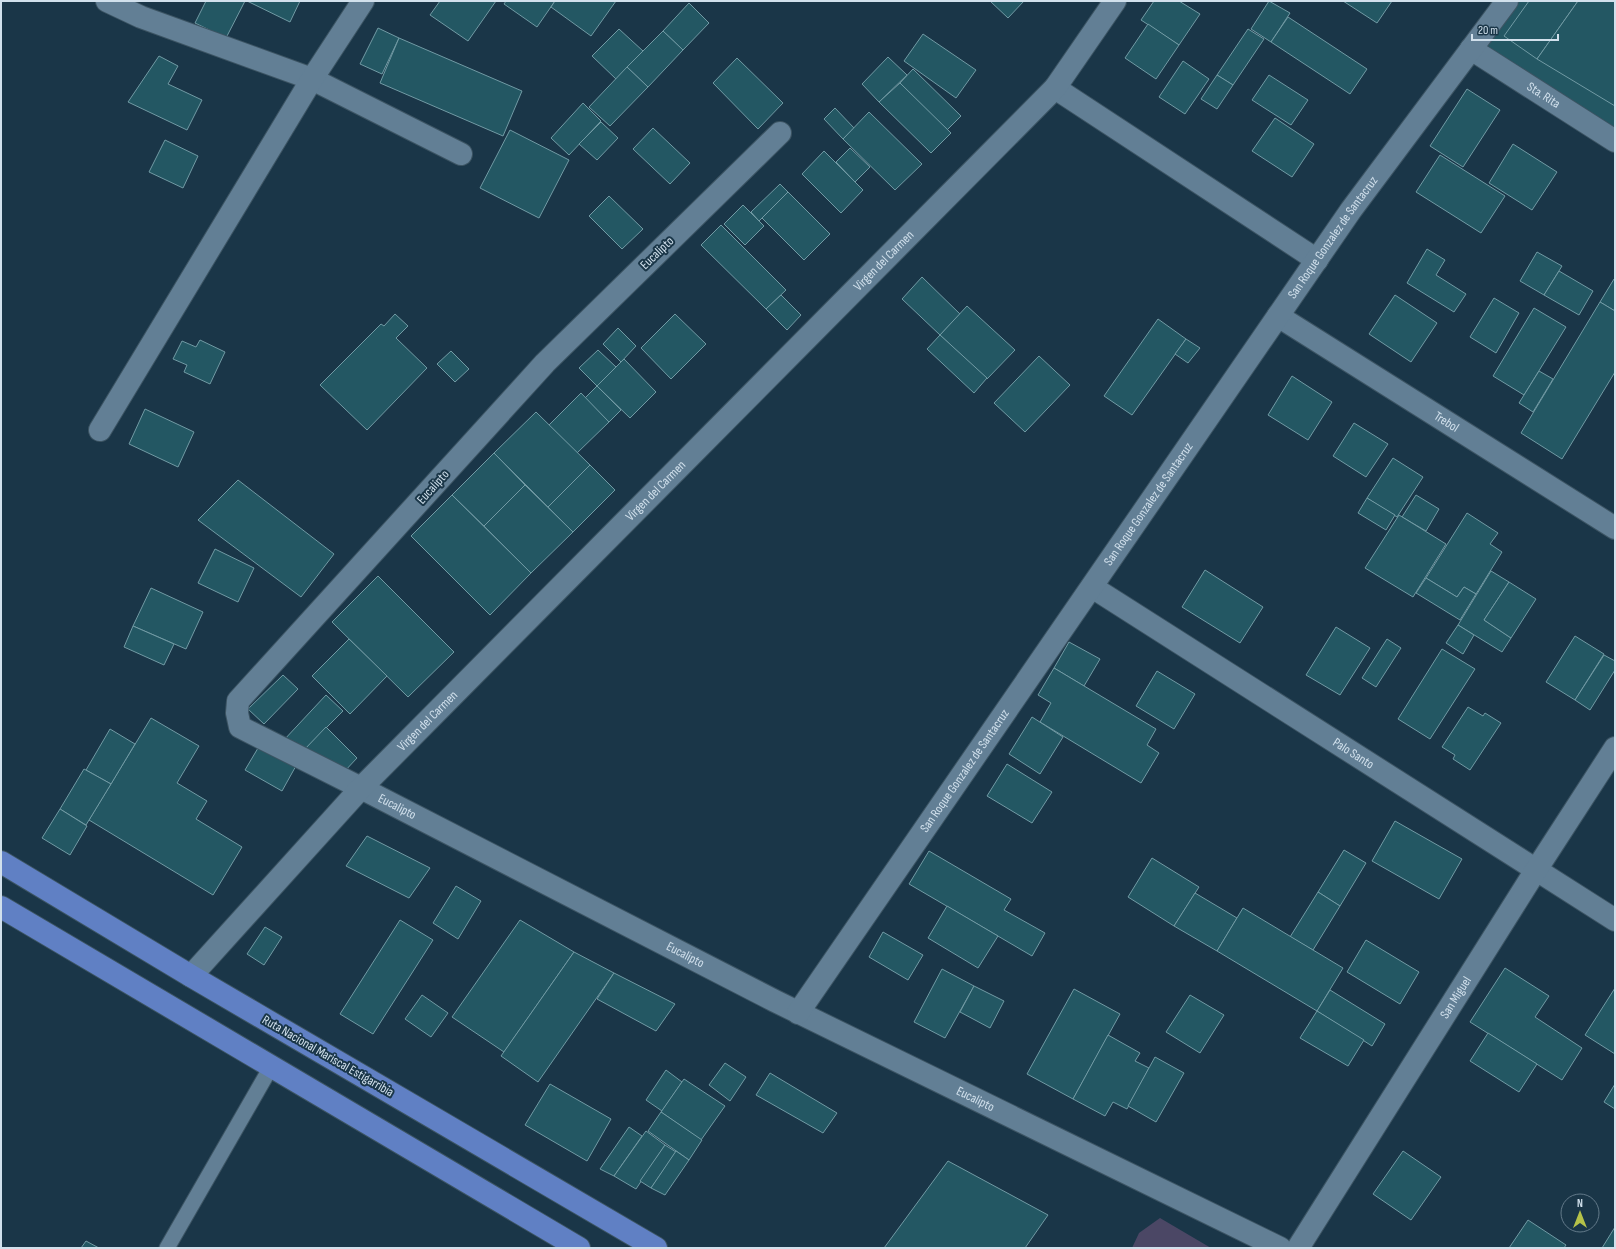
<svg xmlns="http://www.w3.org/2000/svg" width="1616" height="1249" viewBox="0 0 1616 1249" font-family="'Sofia Sans Condensed',sans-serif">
<rect width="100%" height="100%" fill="#1a3648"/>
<polygon fill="#4b4765" points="1160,1218 1211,1248 1132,1248 1139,1233"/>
<g fill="#235763" stroke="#719aa4">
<polygon points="206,1 245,1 226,38 195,23"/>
<polygon points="247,1 300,1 290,22"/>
<polygon points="440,1 496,1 468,41 430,15"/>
<polygon points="506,1 555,1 537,27 504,4"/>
<polygon points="555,1 616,1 591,36 551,7"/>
<polygon points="990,1 1024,1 1008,18"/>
<polygon points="1154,1 1179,1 1200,14 1179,45 1141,20"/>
<polygon points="1269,1 1290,13 1271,42 1251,29"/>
<polygon points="1343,1 1392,1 1377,23"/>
<polygon points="1519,1 1615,1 1615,129 1485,46"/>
<polygon points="1529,1 1578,1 1537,59 1504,36"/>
<polygon points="1578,1 1615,1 1615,106 1537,59"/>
<polygon points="689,3 709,23 683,50 663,31"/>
<polygon points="1288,17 1367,69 1350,94 1271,42"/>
<polygon points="1148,24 1179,45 1156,79 1125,58"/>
<polygon points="378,28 399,38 382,74 360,64"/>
<polygon points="619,29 643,51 616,79 592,56"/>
<polygon points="1248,29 1264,39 1233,85 1217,75"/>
<polygon points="663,31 683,50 648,87 627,67"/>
<polygon points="923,34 976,70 956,98 904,61"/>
<polygon points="399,38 522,91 503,136 380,83"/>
<polygon points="159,56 178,66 168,84 202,100 187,130 128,102"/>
<polygon points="888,57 907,75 879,102 862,84"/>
<polygon points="737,58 783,103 758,129 713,83"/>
<polygon points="1183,61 1209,79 1185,114 1159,97"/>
<polygon points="627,67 648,87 610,126 589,107"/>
<polygon points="913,69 961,116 947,130 900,83"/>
<polygon points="1217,75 1233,85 1217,109 1201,99"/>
<polygon points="1269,75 1308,100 1291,125 1252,100"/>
<polygon points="900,83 951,133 931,153 879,102"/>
<polygon points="1467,89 1500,110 1463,167 1430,146"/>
<polygon points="583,103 601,121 569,155 551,138"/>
<polygon points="835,108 854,128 843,139 824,119"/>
<polygon points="869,112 922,164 895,190 843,139"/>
<polygon points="1275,118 1314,144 1292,177 1252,151"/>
<polygon points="601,122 618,138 597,160 579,144"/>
<polygon points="653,128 690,163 670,184 633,149"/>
<polygon points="510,130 569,160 539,218 480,188"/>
<polygon points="165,140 198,156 183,188 149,172"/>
<polygon points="1513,144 1557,172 1532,210 1489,183"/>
<polygon points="850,148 870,167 855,182 836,162"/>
<polygon points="824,151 863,190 841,213 802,174"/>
<polygon points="1440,155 1505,196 1481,233 1416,192"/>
<polygon points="780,184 788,192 759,221 751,212"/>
<polygon points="788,192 830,234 804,260 762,218"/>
<polygon points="609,196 643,229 622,249 589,216"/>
<polygon points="743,205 764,226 745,245 724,224"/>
<polygon points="721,225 786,290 766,309 701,245"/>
<polygon points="1427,249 1445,260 1436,275 1466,294 1454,312 1407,283"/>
<polygon points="1537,252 1562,266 1544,295 1520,281"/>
<polygon points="1559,271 1593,291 1579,315 1544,295"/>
<polygon points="922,277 960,314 940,335 902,299"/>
<polygon points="1614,279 1615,280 1615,311 1600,302"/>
<polygon points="781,295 801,315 787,330 766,309"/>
<polygon points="1395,295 1437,323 1411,362 1369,334"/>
<polygon points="1494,298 1519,313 1496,353 1470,337"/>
<polygon points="1600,302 1615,311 1615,372 1562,459 1521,433"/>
<polygon points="967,306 1015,350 987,379 940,335"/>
<polygon points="1534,308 1566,327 1524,395 1493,376"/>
<polygon points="395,314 408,326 396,338 427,368 367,430 320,385 381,324 384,326"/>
<polygon points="675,314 706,344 671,379 641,348"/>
<polygon points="1158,319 1186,339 1132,415 1104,396"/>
<polygon points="618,328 636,346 621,362 603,344"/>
<polygon points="940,335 987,378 974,393 927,349"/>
<polygon points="1186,339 1200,348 1188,363 1175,354"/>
<polygon points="200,340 225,352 210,384 184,372 187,365 173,359 182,341 196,347"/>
<polygon points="598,350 616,367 597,386 579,368"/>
<polygon points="451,351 469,369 455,382 437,364"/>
<polygon points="1039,356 1070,385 1025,432 994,403"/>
<polygon points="624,359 656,392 630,418 597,386"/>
<polygon points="1539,371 1553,379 1533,412 1519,403"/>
<polygon points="1292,376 1332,402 1308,440 1268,415"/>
<polygon points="597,386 621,410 609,422 585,398"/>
<polygon points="581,393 609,422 577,453 549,425"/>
<polygon points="145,409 194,432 178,467 129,444"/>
<polygon points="536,412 590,465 548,507 494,453"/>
<polygon points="1354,423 1388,444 1366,477 1333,456"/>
<polygon points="494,453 525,485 484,526 452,495"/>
<polygon points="1393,458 1423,477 1397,517 1367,498"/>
<polygon points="590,465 615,490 573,532 548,507"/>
<polygon points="238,480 334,554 301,597 198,520"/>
<polygon points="525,485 573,532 531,573 484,526"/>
<polygon points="452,495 531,573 490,615 411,536"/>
<polygon points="1416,495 1439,509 1426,531 1402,517"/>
<polygon points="1367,498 1395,515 1386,530 1358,513"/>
<polygon points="1467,513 1498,533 1490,544 1502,552 1476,594 1464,587 1457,597 1426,578"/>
<polygon points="1399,515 1446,544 1413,597 1365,568"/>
<polygon points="215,549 254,568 238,602 198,583"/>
<polygon points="1205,570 1263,607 1240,643 1182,607"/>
<polygon points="1491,571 1509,582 1484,620 1511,638 1502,652 1458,625"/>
<polygon points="378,576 454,652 408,697 332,622"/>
<polygon points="1426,578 1457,597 1464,587 1476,594 1460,620 1416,593"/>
<polygon points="1509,582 1536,599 1511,638 1484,620"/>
<polygon points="151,588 203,612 186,649 133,626"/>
<polygon points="1458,625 1474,635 1463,654 1446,643"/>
<polygon points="133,626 174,644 164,665 124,647"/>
<polygon points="1336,627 1370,648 1340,695 1306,675"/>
<polygon points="1575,636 1604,654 1575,700 1546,682"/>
<polygon points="349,639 387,676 350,714 312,676"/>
<polygon points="1387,639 1401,648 1376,687 1362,678"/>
<polygon points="1069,642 1100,659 1084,686 1054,668"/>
<polygon points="1442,649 1475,669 1430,739 1398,719"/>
<polygon points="1604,655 1615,661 1615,670 1590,710 1575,700"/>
<polygon points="1054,668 1156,729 1147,745 1159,753 1141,783 1040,722 1051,703 1038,695"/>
<polygon points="1157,671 1195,694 1174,729 1136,706"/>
<polygon points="283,675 298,689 264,724 248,709"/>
<polygon points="326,695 343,711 303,751 283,741"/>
<polygon points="1468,707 1483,716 1485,713 1501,723 1470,770 1453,759 1455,755 1442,747"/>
<polygon points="1032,717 1063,737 1040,774 1009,754"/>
<polygon points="151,718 199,746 177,783 207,801 196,819 242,847 213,895 89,820"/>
<polygon points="326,727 357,758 343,773 303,751"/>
<polygon points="110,729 135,744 111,784 86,770"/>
<polygon points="261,743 297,764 282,791 245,770"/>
<polygon points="1007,764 1052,792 1032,823 987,796"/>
<polygon points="84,769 111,784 86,825 60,809"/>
<polygon points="60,809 87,826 70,855 42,838"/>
<polygon points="1395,821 1462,859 1439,899 1372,861"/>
<polygon points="367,836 430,868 409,898 346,866"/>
<polygon points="1344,850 1366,863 1340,906 1318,892"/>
<polygon points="929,851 1011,899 1004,910 1045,933 1032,956 909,884"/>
<polygon points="1152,858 1199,887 1174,926 1128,897"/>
<polygon points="456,886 481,901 458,939 433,923"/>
<polygon points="1318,892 1340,906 1313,950 1290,937"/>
<polygon points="1195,893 1237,918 1217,951 1174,926"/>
<polygon points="947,906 998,936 978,968 928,938"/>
<polygon points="1243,908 1343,968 1317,1011 1217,951"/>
<polygon points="400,920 433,940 373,1034 340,1014"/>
<polygon points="520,920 574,952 504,1052 452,1017"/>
<polygon points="265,927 282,937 264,965 247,954"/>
<polygon points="883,932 923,955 908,980 869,957"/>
<polygon points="1366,940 1419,972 1400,1004 1347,972"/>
<polygon points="574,952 614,973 538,1082 501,1056"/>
<polygon points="1505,968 1549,996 1535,1017 1582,1048 1562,1080 1470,1022"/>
<polygon points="942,969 974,986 945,1038 914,1022"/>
<polygon points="614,973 675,1004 656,1031 597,999"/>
<polygon points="974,986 1004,1001 990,1028 960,1012"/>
<polygon points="1615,988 1615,1054 1585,1035"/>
<polygon points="1074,989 1120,1014 1073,1099 1027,1074"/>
<polygon points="1330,990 1385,1024 1372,1046 1317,1011"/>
<polygon points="422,995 448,1013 431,1037 405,1019"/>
<polygon points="1190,995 1224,1015 1200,1053 1166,1032"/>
<polygon points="1317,1011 1364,1040 1348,1066 1300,1038"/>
<polygon points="1488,1033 1537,1064 1519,1092 1470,1061"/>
<polygon points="1108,1035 1140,1053 1135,1061 1149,1068 1127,1109 1113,1102 1105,1116 1073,1099"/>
<polygon points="1155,1057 1184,1073 1156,1122 1128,1106"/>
<polygon points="725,1063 746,1077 730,1101 709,1085"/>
<polygon points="666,1070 682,1082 662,1111 646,1100"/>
<polygon points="770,1073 837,1113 823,1133 756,1095"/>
<polygon points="684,1079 725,1106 701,1140 661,1112"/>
<polygon points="550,1084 611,1119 587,1161 525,1125"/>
<polygon points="1615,1084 1615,1109 1604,1102"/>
<polygon points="661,1112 702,1140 689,1160 648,1131"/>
<polygon points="629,1127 642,1136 614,1176 600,1169"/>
<polygon points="646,1131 665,1145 636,1189 614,1176"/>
<polygon points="665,1145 676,1152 651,1188 640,1181"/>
<polygon points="676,1151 689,1160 665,1195 651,1188"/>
<polygon points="1403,1151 1441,1177 1411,1220 1373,1194"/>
<polygon points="948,1161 1048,1215 1025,1248 884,1248"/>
<polygon points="1528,1220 1566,1245 1564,1248 1509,1248"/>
<polygon points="1615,1227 1615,1248 1602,1248"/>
<polygon points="86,1241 99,1248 81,1248"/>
</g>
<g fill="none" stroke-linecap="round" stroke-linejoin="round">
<defs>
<polyline id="service" points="167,1248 271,1067"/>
<g id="minor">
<polyline points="107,1 141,17 312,79 461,154"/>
<path id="s1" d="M 1471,49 L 1615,141"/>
<polyline points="1055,88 1317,260"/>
<path id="s2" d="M 780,133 L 545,363 L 238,701 L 237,713 L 240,727 L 361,788 L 775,1001 L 1280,1248"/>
<path id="s3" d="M 1278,316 L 1615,528"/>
<polyline points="100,430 312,79 363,1"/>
<path id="s4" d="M 1092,587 L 1615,920"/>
<path id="s5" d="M 191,976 L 361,788 L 1055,88 L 1115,1"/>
<path id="s6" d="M 798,1013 L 1351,210 L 1507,1"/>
<path id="s7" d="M 1298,1248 L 1536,870 L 1615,748"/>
</g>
<g id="trunk">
<polyline points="1,862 191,976 656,1248"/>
<polyline points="1,907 579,1248"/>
</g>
</defs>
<use href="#service" stroke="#3c5463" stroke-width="17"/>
<use href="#minor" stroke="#3c5463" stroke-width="24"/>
<use href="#trunk" stroke="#3c5463" stroke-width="24"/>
<use href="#service" stroke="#627f95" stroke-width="15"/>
<use href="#minor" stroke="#627f95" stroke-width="22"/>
<use href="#trunk" stroke="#6080c4" stroke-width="22"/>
</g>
<g text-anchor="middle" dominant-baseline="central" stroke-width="4" stroke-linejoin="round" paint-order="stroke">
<g font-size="13" fill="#d1e0ec" stroke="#1a3648">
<text stroke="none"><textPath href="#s1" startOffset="86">Sta. Rita</textPath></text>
<text stroke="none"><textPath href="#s6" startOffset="942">San Roque Gonzalez de Santacruz</textPath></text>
<text transform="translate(657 253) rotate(-44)">Eucalipto</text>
<text stroke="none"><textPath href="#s5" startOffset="996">Virgen del Carmen</textPath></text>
<text stroke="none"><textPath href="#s3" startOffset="199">Trebol</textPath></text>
<text transform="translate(433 487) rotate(-48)">Eucalipto</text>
<text stroke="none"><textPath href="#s5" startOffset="672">Virgen del Carmen</textPath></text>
<text stroke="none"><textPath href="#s6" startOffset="618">San Roque Gonzalez de Santacruz</textPath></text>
<text stroke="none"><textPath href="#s5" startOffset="348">Virgen del Carmen</textPath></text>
<text stroke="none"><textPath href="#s4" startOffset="310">Palo Santo</textPath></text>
<text stroke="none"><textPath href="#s6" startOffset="294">San Roque Gonzalez de Santacruz</textPath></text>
<text stroke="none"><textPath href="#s2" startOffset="988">Eucalipto</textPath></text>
<text stroke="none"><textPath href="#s2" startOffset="1312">Eucalipto</textPath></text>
<text stroke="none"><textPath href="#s7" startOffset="296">San Miguel</textPath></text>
<text transform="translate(328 1056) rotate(30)">Ruta Nacional Mariscal Estigarribia</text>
<text stroke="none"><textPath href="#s2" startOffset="1636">Eucalipto</textPath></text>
</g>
</g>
<rect width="1616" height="1249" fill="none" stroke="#d1e0ec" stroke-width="4"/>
<g transform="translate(1580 1213)"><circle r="19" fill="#1a3648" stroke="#637a8a"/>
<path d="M0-3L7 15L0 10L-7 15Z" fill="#b5c249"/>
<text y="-6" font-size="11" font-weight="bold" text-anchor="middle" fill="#d1e0ec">N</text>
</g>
<path d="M1472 34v6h86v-6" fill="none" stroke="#d1e0ec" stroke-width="2"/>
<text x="1478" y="34" font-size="12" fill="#d1e0ec" stroke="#1a3648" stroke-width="3" paint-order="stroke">20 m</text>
</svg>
